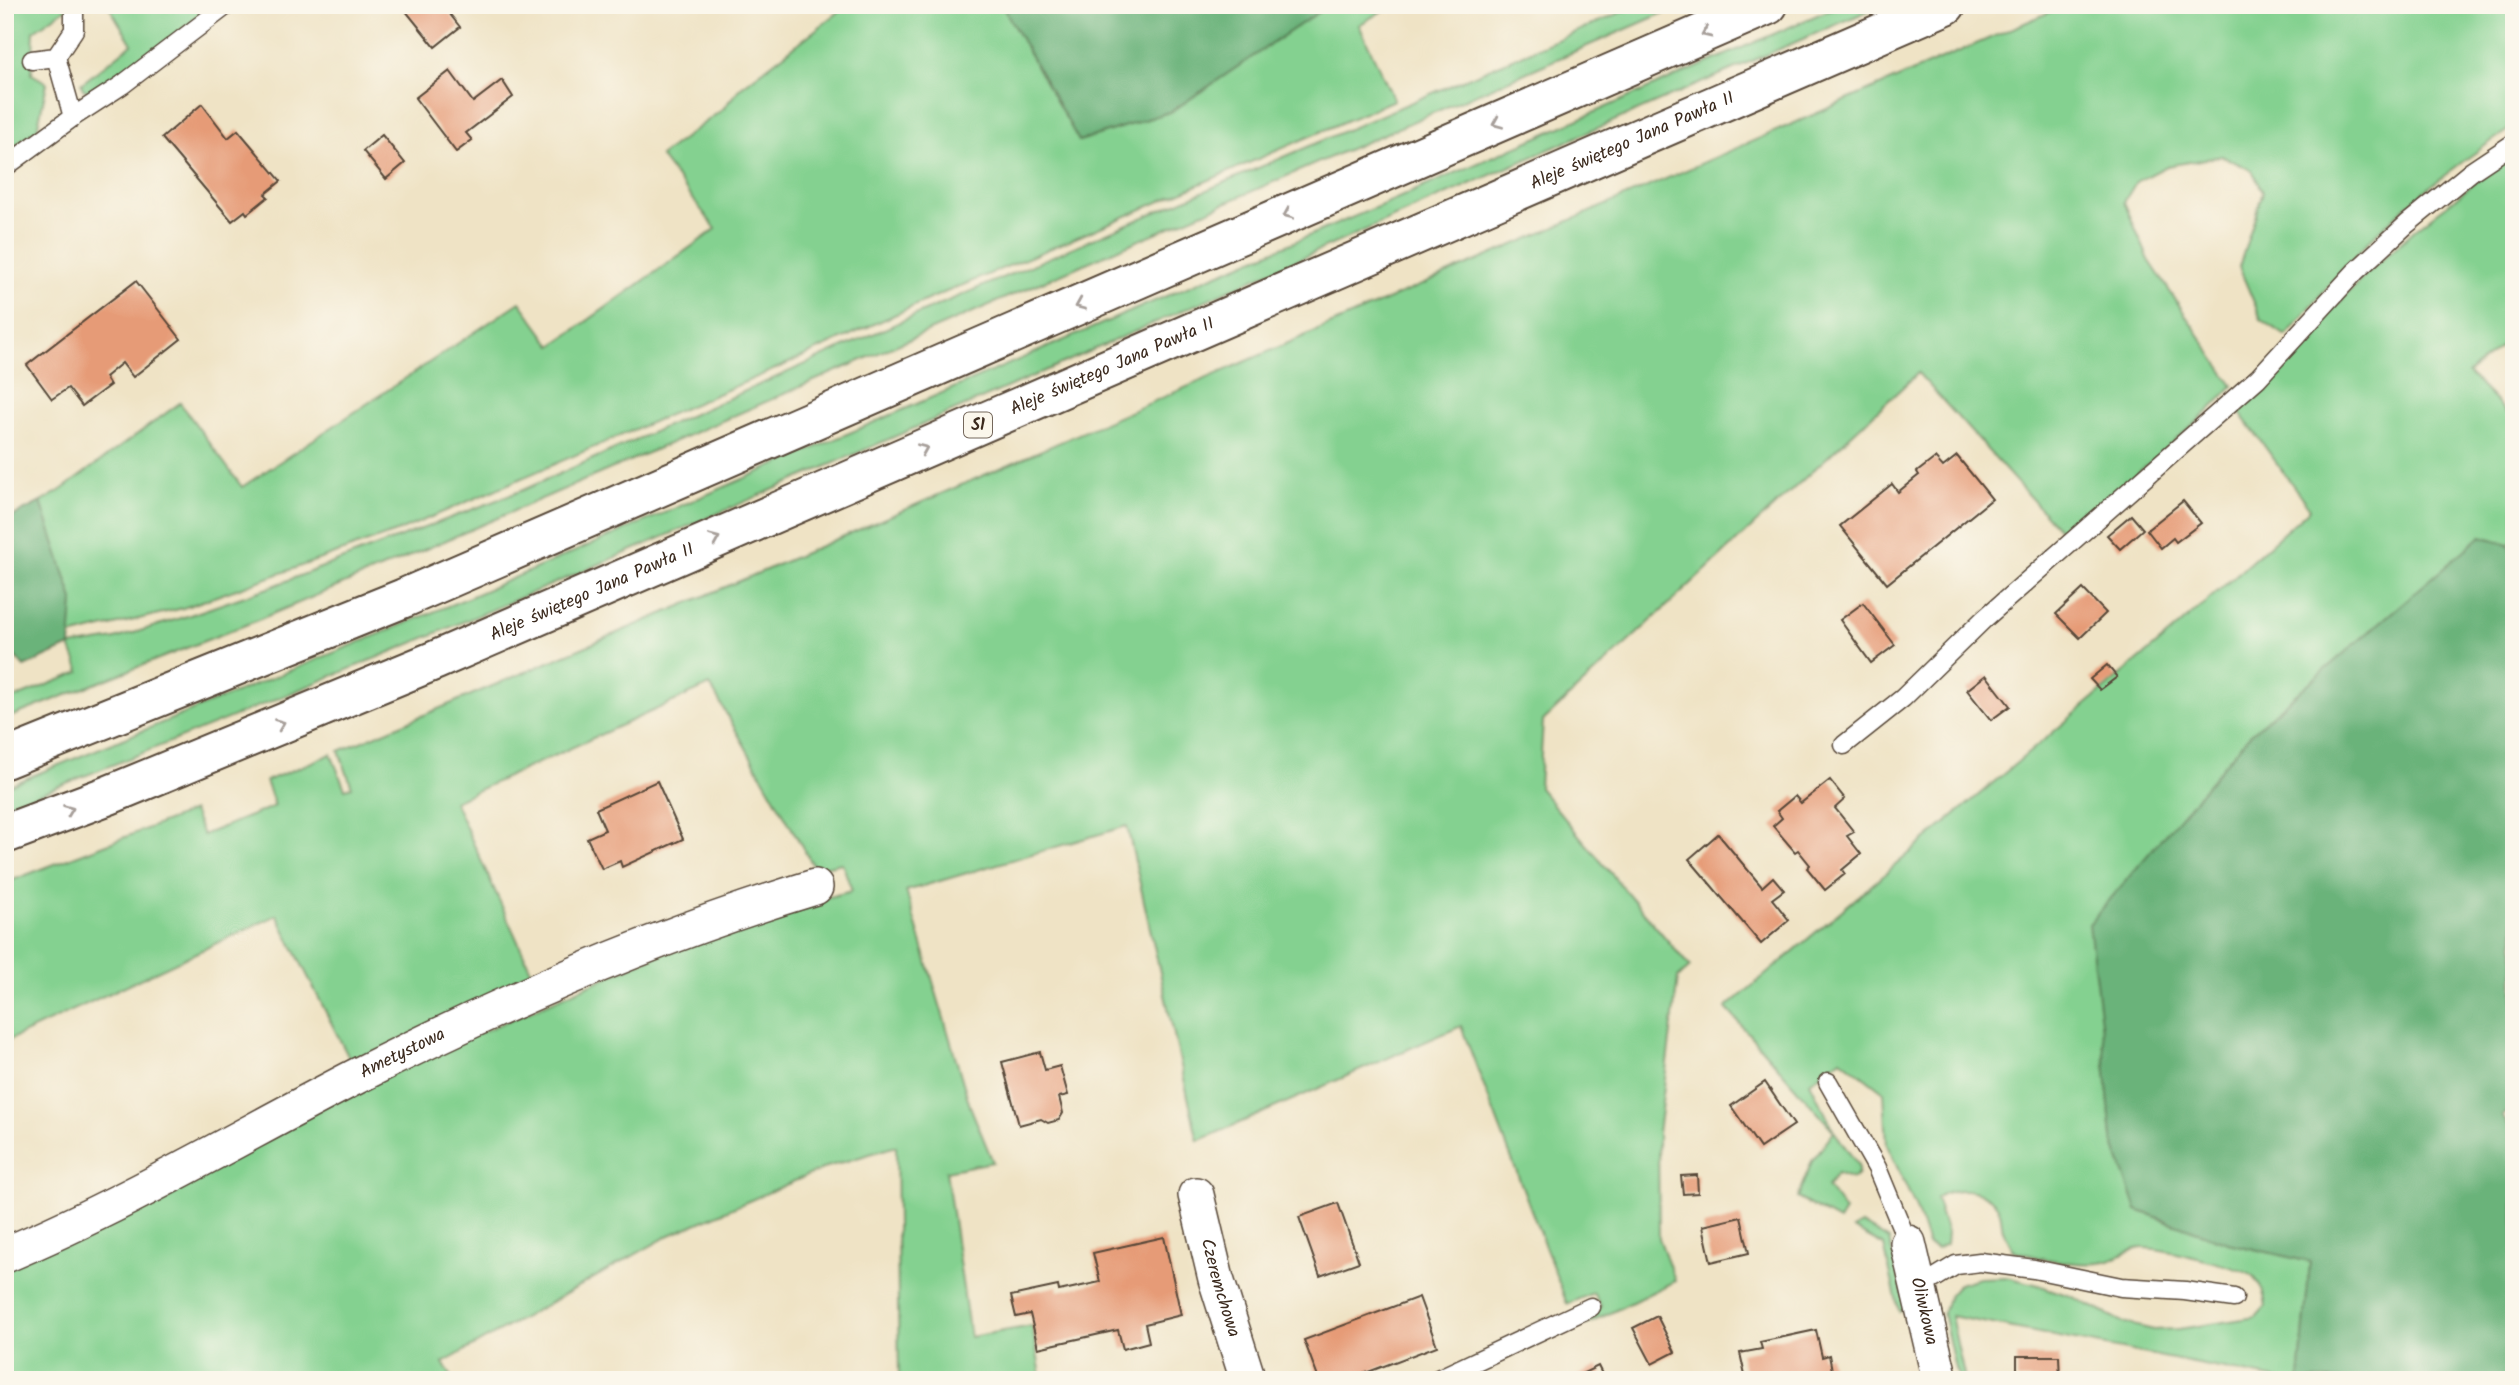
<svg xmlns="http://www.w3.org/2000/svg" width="2519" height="1385" viewBox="0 0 2519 1385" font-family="Kalam,sans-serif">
<rect width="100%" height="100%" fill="#fbf7ec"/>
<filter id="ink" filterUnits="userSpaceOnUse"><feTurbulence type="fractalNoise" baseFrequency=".0143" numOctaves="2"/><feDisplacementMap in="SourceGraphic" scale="14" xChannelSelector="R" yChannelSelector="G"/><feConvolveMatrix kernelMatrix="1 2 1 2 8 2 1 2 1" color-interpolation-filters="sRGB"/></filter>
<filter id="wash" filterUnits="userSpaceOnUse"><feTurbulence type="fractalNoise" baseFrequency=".00686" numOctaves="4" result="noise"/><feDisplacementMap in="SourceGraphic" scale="28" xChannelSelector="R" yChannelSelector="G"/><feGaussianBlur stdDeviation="1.57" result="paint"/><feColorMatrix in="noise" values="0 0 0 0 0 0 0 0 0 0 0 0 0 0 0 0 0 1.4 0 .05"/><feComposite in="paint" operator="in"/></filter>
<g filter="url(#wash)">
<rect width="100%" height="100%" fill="#efe3c5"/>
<g fill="#84d190" stroke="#607e57" stroke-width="2">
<polygon points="5,5 71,5 34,31 32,74 47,83 37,130 5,153"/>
<polygon points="108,5 215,5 108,85 92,93 83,89 81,84 132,44"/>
<polygon points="848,5 1002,5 1079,141 1172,111 1329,5 1392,5 1359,25 1394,100 1080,236 927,300 780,367 399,531 183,608 70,636 73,600 41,502 61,490 180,403 242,487 520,302 552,346 716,229 660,156 723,109 740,88"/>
<polygon points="1638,5 1682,5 389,565 253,622 5,719 5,699 7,701 80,672 70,646 115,639 187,616 268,588 523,490 927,310"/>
<path d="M 1840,5 L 1882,5 C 1257,272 640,561 5,807 L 5,787 L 465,599 L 1201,281 L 1389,202 Z"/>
<path d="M 2066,5 L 2514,5 L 2514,126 C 2472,154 2432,183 2394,217 C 2354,253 2320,296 2286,336 L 2261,319 L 2239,267 L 2263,192 L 2252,170 L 2222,156 L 2167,166 L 2136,182 L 2124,202 L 2149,260 L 2233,386 L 2209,411 L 2065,536 L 1918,373 L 1543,721 L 1539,788 L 1690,967 L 1678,978 L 1658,1133 L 1659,1238 L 1675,1281 L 1586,1325 L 1601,1306 L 1593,1293 L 1567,1304 L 1461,1026 L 1198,1141 L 1127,826 L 906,891 L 970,1106 L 993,1162 L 946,1171 L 970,1337 L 1032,1326 L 1042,1380 L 899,1380 L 896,1146 L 827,1167 L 670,1235 L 443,1363 L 454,1380 L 5,1380 L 5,1264 L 361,1085 L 737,920 L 852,891 L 842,863 L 815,869 L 710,685 L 454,801 L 535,979 L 353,1066 L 277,915 L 5,1042 L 5,883 L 193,811 L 203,835 L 275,806 L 266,781 L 331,754 L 345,789 L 352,787 L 339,751 L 768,569 Z"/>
<path d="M 2514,157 L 2514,335 L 2468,373 L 2514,420 L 2514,540 L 2509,544 L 2481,536 L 2103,1039 L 2112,1138 L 2137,1210 L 2228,1243 L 2310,1262 L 2299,1380 L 2281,1380 L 1951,1316 L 1965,1380 L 1960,1380 L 1955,1369 L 1943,1313 L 1949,1295 L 1959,1284 L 1979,1278 L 2006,1277 L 2035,1284 L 2073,1297 L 2124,1323 L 2154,1330 L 2179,1329 L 2256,1317 L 2266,1306 C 2264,1294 2262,1286 2254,1277 C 2245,1268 2160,1248 2144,1248 C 2133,1247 2120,1257 2109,1261 C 2083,1268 2038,1259 2013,1250 C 2010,1243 2006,1237 2003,1230 C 2001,1222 2002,1210 1996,1204 C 1982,1187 1952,1186 1936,1198 L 1947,1233 L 1946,1244 L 1937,1249 L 1928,1245 L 1916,1208 L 1887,1145 L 1884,1092 L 1841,1059 L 1810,1082 L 1834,1131 L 1858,1165 L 1858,1174 L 1853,1179 L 1837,1173 L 1827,1187 L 1845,1211 L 1839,1221 L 1797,1198 L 1812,1161 L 1834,1131 L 1726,1008 L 2179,626 L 2310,509 L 2237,408 L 2288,358 L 2365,275 L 2418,227 L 2480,179 Z"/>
<polygon points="1862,1224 1889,1240 1906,1308 1899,1311 1884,1246 1853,1229"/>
</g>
<g fill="#6bb37a" stroke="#536e4c" stroke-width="2">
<polygon points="1002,5 1329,5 1172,111 1079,141"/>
<polygon points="41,502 73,600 70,646 24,667 5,645 5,520"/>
<polygon points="2481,536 2509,544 2514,553 2514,1108 2502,1116 2514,1132 2514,1380 2299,1380 2310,1262 2228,1243 2137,1210 2112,1138 2103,1039 2089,924 2252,732"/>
</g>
<g id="blocks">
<g fill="#e69b77">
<polygon points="401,5 449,5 445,8 460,27 435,47"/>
<polygon points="450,71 473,102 502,80 513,97 466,133 472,140 456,152 415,98"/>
<polygon points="202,104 228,138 238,130 281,181 265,194 268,197 247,214 245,211 232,221 162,138"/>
<polygon points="382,135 405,163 386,179 363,151"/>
<polygon points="136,281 181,339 133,377 122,363 105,377 110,385 82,406 68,388 52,399 27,365"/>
<polygon points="1957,456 1992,499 1887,584 1840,526 1892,484 1898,492 1919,475 1917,472 1935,458 1943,467"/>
<polygon points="2183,501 2201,523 2176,542 2173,538 2161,548 2147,530"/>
<polygon points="2131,515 2143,529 2120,549 2107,535"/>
<polygon points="2083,589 2106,613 2080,638 2056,614"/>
<polygon points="1863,603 1895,645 1871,663 1840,620"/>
<polygon points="2107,665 2117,677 2100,690 2090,679"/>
<polygon points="1986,675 2010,706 1991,720 1967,690"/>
<polygon points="1830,780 1845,799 1835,808 1854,832 1847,836 1861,854 1842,870 1845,874 1825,890 1807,868 1810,865 1798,850 1795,852 1773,826 1782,818 1777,811 1795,796 1801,803"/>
<polygon points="657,781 683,839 622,867 620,861 602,869 587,838 605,830 596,809"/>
<polygon points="1718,834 1762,887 1773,877 1784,890 1772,899 1789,920 1761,944 1689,859"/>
<polygon points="1040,1052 1045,1070 1060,1066 1068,1095 1059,1097 1063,1113 1059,1120 1048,1123 1041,1119 1019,1125 1002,1062"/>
<polygon points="1765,1082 1794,1125 1760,1148 1731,1106"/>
<polygon points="1697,1175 1698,1193 1683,1194 1681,1176"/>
<polygon points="1338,1203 1359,1262 1320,1276 1299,1217"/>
<polygon points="1741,1217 1749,1253 1711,1262 1703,1226"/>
<polygon points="1164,1237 1181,1315 1145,1324 1149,1342 1123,1349 1118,1330 1038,1348 1030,1314 1016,1317 1011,1296 1058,1286 1059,1291 1100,1282 1093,1253"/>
<polygon points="1419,1297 1437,1346 1347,1380 1319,1380 1304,1340"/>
<polygon points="1657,1316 1675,1352 1652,1364 1633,1328"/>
<polygon points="1816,1330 1822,1357 1829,1355 1833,1375 1826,1377 1826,1380 1746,1380 1740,1353 1762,1349 1760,1342"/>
<polygon points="2017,1356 2059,1356 2060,1380 2017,1380"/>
<polygon points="1598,1366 1605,1380 1569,1380"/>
</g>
</g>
</g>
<g filter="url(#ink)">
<use href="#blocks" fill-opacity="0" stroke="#564637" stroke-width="2"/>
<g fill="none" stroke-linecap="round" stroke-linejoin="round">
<defs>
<g id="service">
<polyline points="56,57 73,117"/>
<polyline points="32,60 56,57 74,30 74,5"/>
<polyline points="5,167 73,117 122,85 227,5"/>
<polyline points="1844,745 1903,698 1984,619 2258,378 2355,272 2407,224 2472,171 2514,143"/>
<polyline points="1828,1082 1877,1168 1908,1243"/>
<polyline points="1920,1287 1956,1265 1980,1262 2034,1269 2121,1287 2185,1291 2234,1298"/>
<polyline points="1436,1380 1591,1307"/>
</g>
<g id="minor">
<path id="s1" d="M 1196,1195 L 1216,1279 L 1248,1380"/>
<path id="s2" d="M 1908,1243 L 1940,1380"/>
<path id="s3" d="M 5,1255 C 126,1204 239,1137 355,1077 C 503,1002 656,935 815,887"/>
</g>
<g id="motorway">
<polyline points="5,759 404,598 1768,5"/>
<path id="s4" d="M 5,834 L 109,795 L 436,660 L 1946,5"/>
</g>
</defs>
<use href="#service" stroke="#564637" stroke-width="21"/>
<use href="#minor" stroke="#564637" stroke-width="38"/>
<use href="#motorway" stroke="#564637" stroke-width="42"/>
<use href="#service" stroke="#fff" stroke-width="18"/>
<use href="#minor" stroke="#fff" stroke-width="35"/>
<use href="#motorway" stroke="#fff" stroke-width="38"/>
</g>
<defs><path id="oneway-chevron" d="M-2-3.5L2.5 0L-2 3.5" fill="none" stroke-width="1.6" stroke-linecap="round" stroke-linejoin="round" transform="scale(1.75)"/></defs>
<g stroke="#a79f9a">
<use href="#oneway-chevron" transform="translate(1706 33) rotate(156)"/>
<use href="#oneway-chevron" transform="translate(1497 123) rotate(157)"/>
<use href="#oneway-chevron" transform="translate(1288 214) rotate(157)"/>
<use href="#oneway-chevron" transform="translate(1080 305) rotate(157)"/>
<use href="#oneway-chevron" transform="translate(923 449) rotate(-23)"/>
<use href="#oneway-chevron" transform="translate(715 539) rotate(-23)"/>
<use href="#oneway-chevron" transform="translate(280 724) rotate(-22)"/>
<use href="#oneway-chevron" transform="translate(69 810) rotate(-21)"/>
</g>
</g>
<g text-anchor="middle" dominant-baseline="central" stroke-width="6" stroke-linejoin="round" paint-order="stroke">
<rect fill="#fbf7ec" stroke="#75685c" stroke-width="2" x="964" y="412.5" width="28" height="25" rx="5"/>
<g font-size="16" font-weight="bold" fill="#3b2a1e">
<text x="978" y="425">S1</text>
</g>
<g font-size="18" fill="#3b2a1e" stroke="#fbf7ec">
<text stroke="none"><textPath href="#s4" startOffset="1769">Aleje świętego Jana Pawła II</textPath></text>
<text stroke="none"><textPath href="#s4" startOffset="1202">Aleje świętego Jana Pawła II</textPath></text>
<text stroke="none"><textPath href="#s4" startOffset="635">Aleje świętego Jana Pawła II</textPath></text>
<text stroke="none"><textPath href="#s3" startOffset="446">Ametystowa</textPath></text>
<text stroke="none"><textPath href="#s1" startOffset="96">Czeremchowa</textPath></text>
<text stroke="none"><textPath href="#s2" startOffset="70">Oliwkowa</textPath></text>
</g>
</g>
<rect width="2519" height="1385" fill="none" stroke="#fbf7ec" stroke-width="28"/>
</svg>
